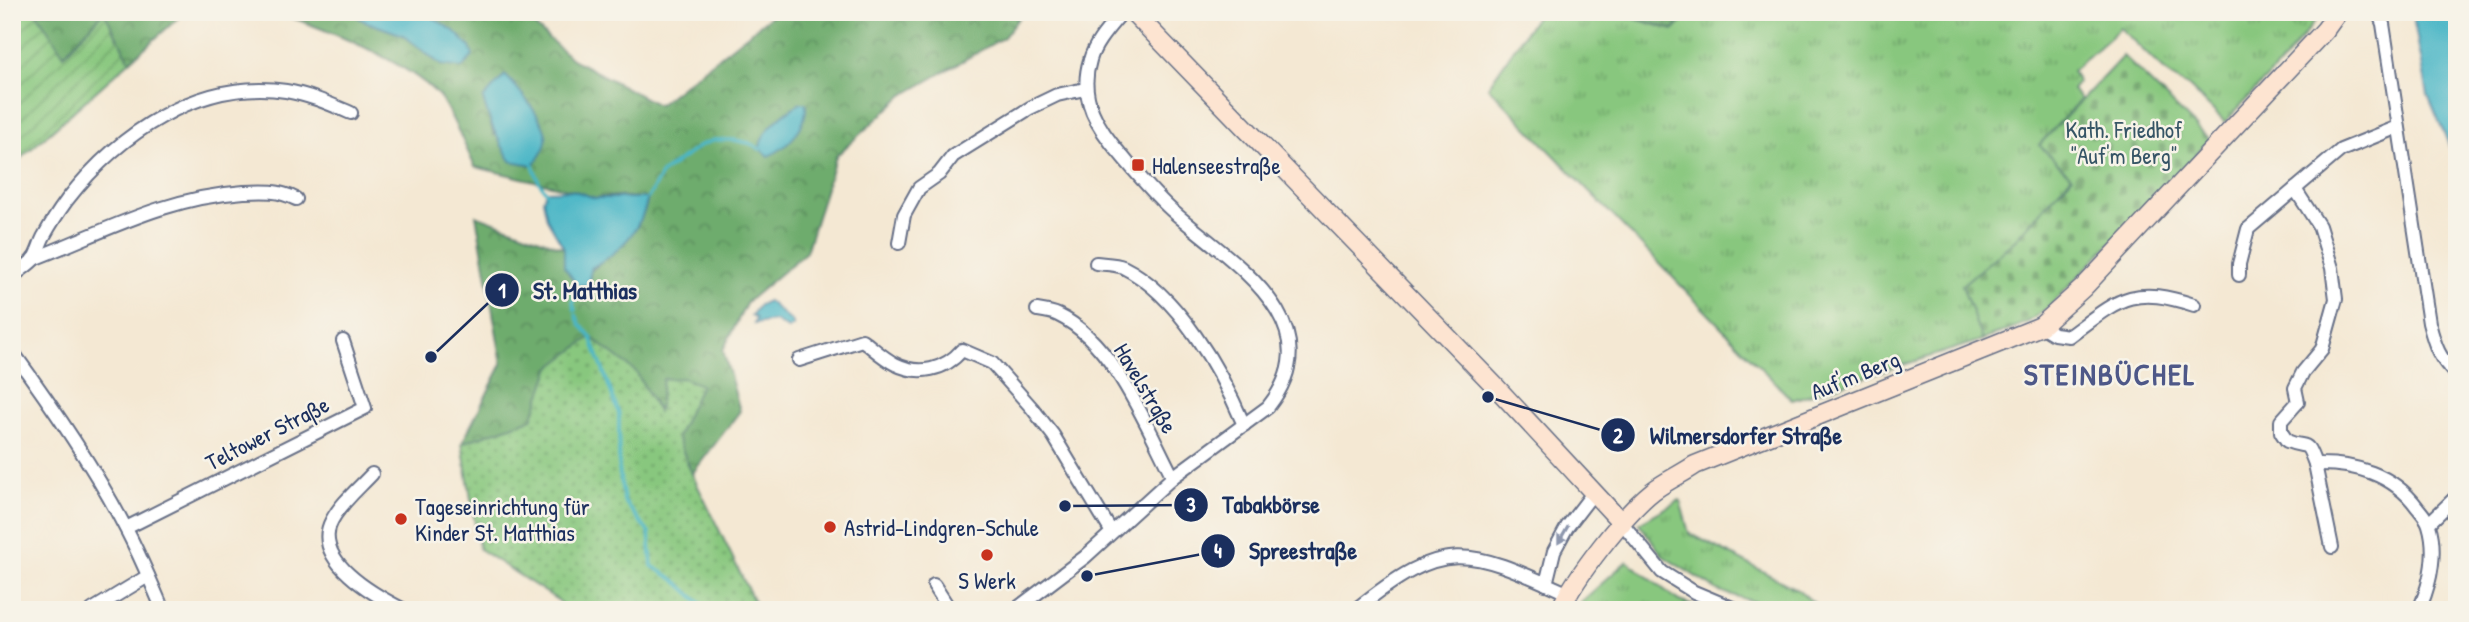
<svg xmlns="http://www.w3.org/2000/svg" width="2469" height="622" viewBox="0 0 2469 622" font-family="'Patrick Hand',sans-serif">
<defs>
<pattern id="grass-tufts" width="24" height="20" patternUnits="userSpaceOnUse" patternTransform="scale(1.75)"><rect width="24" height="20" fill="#88c77e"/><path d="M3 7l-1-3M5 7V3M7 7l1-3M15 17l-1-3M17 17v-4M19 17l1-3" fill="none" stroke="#6ea26a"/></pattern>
<pattern id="forest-crowns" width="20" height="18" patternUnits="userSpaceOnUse" patternTransform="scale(1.75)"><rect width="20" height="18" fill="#6eac6d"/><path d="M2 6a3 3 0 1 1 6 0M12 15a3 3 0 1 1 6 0" fill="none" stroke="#5a8c5d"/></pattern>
<pattern id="cemetery-stones" width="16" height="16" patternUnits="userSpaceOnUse" patternTransform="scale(1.75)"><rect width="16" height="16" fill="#88c77e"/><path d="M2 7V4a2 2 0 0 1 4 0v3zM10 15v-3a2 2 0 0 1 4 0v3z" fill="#6ea26a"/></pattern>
<pattern id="park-dots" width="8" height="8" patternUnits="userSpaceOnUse" patternTransform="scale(1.75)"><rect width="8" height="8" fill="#88c77e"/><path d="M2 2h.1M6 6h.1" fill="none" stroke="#6ea26a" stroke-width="1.8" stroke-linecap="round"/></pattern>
<pattern id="garden-furrows" width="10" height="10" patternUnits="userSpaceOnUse" patternTransform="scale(1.75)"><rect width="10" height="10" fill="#88c77e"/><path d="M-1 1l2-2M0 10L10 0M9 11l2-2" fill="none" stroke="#6ea26a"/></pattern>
</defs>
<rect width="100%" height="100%" fill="#f7f3e8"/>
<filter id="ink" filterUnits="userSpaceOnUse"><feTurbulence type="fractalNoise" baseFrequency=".0143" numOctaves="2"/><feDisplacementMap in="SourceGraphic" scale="14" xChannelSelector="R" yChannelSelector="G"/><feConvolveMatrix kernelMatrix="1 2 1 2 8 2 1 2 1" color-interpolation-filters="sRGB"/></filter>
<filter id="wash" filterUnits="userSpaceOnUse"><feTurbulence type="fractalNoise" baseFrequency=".00686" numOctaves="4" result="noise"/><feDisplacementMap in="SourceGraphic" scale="28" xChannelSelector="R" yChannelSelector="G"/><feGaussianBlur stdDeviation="1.57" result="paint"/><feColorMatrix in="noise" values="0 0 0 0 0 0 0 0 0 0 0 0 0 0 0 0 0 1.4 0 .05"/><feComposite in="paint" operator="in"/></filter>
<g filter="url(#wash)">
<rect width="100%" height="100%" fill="#f4e8d3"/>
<g fill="url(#grass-tufts)" stroke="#527b6e" stroke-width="2">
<polygon points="1539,12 1612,12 1674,30 1691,12 2322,12 2285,59 2225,122 2189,87 2171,77 2120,28 2072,71 2078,82 2072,90 2081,99 2040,144 2072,176 2012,243 1962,285 1982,340 1792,400 1488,87"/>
<polygon points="1680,500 1689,533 1800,591 1822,610 1781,610 1719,591 1663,556 1639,523"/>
<polygon points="1627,561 1679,601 1706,610 1577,610 1581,602"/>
</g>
<g fill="url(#forest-crowns)" stroke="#446e66" stroke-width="2" fill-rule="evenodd">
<polygon points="36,12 185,12 130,61 104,13 63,55"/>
<path d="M 276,12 L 351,12 L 364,21 L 403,35 L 441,65 L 454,31 L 424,12 L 519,12 L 572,59 L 658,105 L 776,12 L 1023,12 L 1004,37 L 902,96 L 836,156 L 806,252 L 747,302 L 723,350 L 740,411 L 692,474 L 677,437 L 659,413 L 636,372 L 551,367 L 532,419 L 462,443 L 502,364 L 476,215 L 564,248 L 564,266 L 577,285 C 604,254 639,243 647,199 L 617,196 L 595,198 L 572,190 L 475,167 C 467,151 449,107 438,95 C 405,60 322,28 276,12 ZM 505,76 L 494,136 L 484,99 ZM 791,109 L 797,133 L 781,149 L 770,128 Z"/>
<polygon points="1612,12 1691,12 1674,30"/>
</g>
<polygon fill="url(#cemetery-stones)" stroke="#527b6e" stroke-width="2" points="2123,56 2210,140 2050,306 2028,322 1982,340 1962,285 2012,243 2072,177 2039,145"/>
<polygon fill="url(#park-dots)" stroke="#527b6e" stroke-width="2" points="591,337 636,372 658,412 663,379 683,378 701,385 677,437 692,474 758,610 568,610 559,601 479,549 462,443 532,419 551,367"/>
<polygon fill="url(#garden-furrows)" stroke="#527b6e" stroke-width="2" points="12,12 36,12 64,55 104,12 130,61 12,166"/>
<g fill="#49b6c6" stroke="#327292" stroke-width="2">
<polygon points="351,12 424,12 454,31 470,47 473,56 462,68 441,65 403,35 364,21"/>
<polygon points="2412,12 2457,12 2457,157 2454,157 2428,95"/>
<path d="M 505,75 C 517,87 543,118 546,135 C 548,147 539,157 533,165 L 511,161 C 498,141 489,122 483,99 Z"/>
<path d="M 801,103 L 806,103 C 808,125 789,148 768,156 L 760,149 C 760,131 786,111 801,103 Z"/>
<path d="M 572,190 L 595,198 L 648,198 C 641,230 619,253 591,268 L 588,285 L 577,285 L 564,266 L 564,248 L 547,219 L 543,200 L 546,191 Z"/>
<polygon points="768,301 793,323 793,326 788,329 775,321 754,324 756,318 751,316 759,305"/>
</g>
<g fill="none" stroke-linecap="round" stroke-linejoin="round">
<g stroke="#49b6c6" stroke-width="3.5">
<polyline points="532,162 539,182 547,193"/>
<polyline points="648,198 662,173 701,145 714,140 734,140 749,143 760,149"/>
<polyline points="575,310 573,304 577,281"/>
<polyline points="576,315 580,324 591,337 619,414 619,470 624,501 649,533 652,566 675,580 708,610"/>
</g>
</g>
</g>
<g filter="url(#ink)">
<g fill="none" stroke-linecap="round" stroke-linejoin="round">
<defs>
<g id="street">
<path d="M 2378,12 L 2383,24 L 2429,323 C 2435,346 2439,359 2457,375"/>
<path d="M 2398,127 L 2341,150 L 2295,189 L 2319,226 L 2332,268 L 2336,299 L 2322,349 L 2303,372 L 2295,388 L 2298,402 L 2281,421 L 2281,432 L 2287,441 C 2308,450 2305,437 2315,464 C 2354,463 2393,474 2417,507 C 2421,512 2427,518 2429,525 C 2437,551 2431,581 2421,605"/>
<polyline points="899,243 904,215 919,188 939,174 953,156 1030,108 1057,95 1085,89"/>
<path d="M 33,259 C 106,231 163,198 244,192 C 264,191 278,190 296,199"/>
<path d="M 1096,263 C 1104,264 1116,264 1123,267 C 1178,294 1221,371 1244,425"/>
<polyline points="2239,275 2239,264 2248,229 2295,189"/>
<path d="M 12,277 C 19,271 27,266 33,260 C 38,253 40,243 44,236 C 51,223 59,211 67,200 C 118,134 199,78 286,91 C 310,95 330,104 351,113"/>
<path d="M 1037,310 C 1044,311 1052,312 1058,315 C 1113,341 1146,425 1173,477"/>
<path d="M 2041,326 L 2054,334 L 2069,336 C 2118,300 2131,284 2194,305"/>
<path d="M 12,351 C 53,407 93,465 125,527 C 139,553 151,582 163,610"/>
<path d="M 799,360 L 862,340 C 873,348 883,358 895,364 C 919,376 945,370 962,350 L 992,363 L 1032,408 L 1053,435 L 1111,531"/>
<polyline points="2315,464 2332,547"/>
<path d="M 372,474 C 359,488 341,503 332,520 C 310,560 376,596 404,610"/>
<polyline points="1622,523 1662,572 1694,592 1737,610"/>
<polyline points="2429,523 2457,496"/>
<polyline points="126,528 365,408 343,341"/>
<polyline points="1546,584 1554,551 1567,527 1594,492"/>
<polyline points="934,585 950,610"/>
<polyline points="92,610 148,576"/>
<path d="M 1015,610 L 1085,557 L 1173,477 L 1268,407 C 1335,323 1231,262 1176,214 C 1156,197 1139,176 1122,156 C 1098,129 1078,98 1090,60 C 1095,42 1110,27 1122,12"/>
<path d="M 1355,610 C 1445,537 1467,548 1567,593"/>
</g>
<g id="secondary">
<polyline points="1133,12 1495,386 1622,523"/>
<path d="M 1560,610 C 1575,577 1625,513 1653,491 C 1666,481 1682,474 1695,465 L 2041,326 L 2083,288 L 2325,30 L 2338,12"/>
</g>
</defs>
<use href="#street" stroke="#677087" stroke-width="16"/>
<use href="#secondary" stroke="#677087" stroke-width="21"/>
<use href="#street" stroke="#fff" stroke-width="12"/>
<use href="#secondary" stroke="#fde4d1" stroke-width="18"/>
</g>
<defs><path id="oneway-solid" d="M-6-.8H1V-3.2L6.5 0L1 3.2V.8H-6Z" transform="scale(1.75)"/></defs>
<use fill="#8d97ae" href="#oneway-solid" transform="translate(1563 535) rotate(120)"/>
</g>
<g fill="#c8321e" stroke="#f7f3e8" stroke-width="2.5">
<rect x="1131" y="158" width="14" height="14" rx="3.5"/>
<circle cx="401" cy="519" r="7"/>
<circle cx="830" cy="527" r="7"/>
<circle cx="987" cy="555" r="7"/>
</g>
<g text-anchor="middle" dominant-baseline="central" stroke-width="5" stroke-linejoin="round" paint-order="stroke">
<g font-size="23" fill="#365566" stroke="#f7f3e8">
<text x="2124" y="129">Kath. Friedhof<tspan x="2124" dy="26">"Auf'm Berg"</tspan></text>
</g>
<g font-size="23" fill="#1b2f5e" stroke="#f7f3e8" text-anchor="start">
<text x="1152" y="165">Halenseestraße</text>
<text x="415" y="506">Tageseinrichtung für<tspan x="415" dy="26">Kinder St. Matthias</tspan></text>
<text x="844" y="527">Astrid-Lindgren-Schule</text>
<text x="987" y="580" text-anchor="middle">S Werk</text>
</g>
<g font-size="23" fill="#1b2f5e" stroke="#f7f3e8">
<text transform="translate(1855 375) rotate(-22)">Auf'm Berg</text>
<text transform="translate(1146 388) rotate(59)">Havelstraße</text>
<text transform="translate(267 433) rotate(-27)">Teltower Straße</text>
</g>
<g font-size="30" font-weight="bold" letter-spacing="2" fill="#4e5888" stroke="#f7f3e8">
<text x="2110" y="374">STEINBÜCHEL</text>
</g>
</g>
<path fill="none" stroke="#1b2f5e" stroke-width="2.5" d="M431 357L502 290M1488 397L1618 435M1065 506L1191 505M1087 576L1218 551"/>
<g fill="#1b2f5e" stroke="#f7f3e8" stroke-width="2.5">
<circle cx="431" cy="357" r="7"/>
<circle cx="1488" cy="397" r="7"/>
<circle cx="1065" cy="506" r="7"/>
<circle cx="1087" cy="576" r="7"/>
<circle cx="502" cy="290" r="18"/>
<circle cx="1618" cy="435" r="18"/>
<circle cx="1191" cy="505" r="18"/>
<circle cx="1218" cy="551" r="18"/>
</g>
<g font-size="21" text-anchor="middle" font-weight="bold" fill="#fff">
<text x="502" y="298">1</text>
<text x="1618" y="443">2</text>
<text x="1191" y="512">3</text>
<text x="1218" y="558">4</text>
</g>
<g font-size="24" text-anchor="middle" font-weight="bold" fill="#1b2f5e" stroke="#f7f3e8" stroke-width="5" stroke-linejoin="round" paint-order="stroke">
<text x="585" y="299">St. Matthias</text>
<text x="1746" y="444">Wilmersdorfer Straße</text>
<text x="1271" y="513">Tabakbörse</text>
<text x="1303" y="559">Spreestraße</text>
</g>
<rect width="2469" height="622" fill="none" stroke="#f7f3e8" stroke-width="42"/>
</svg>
